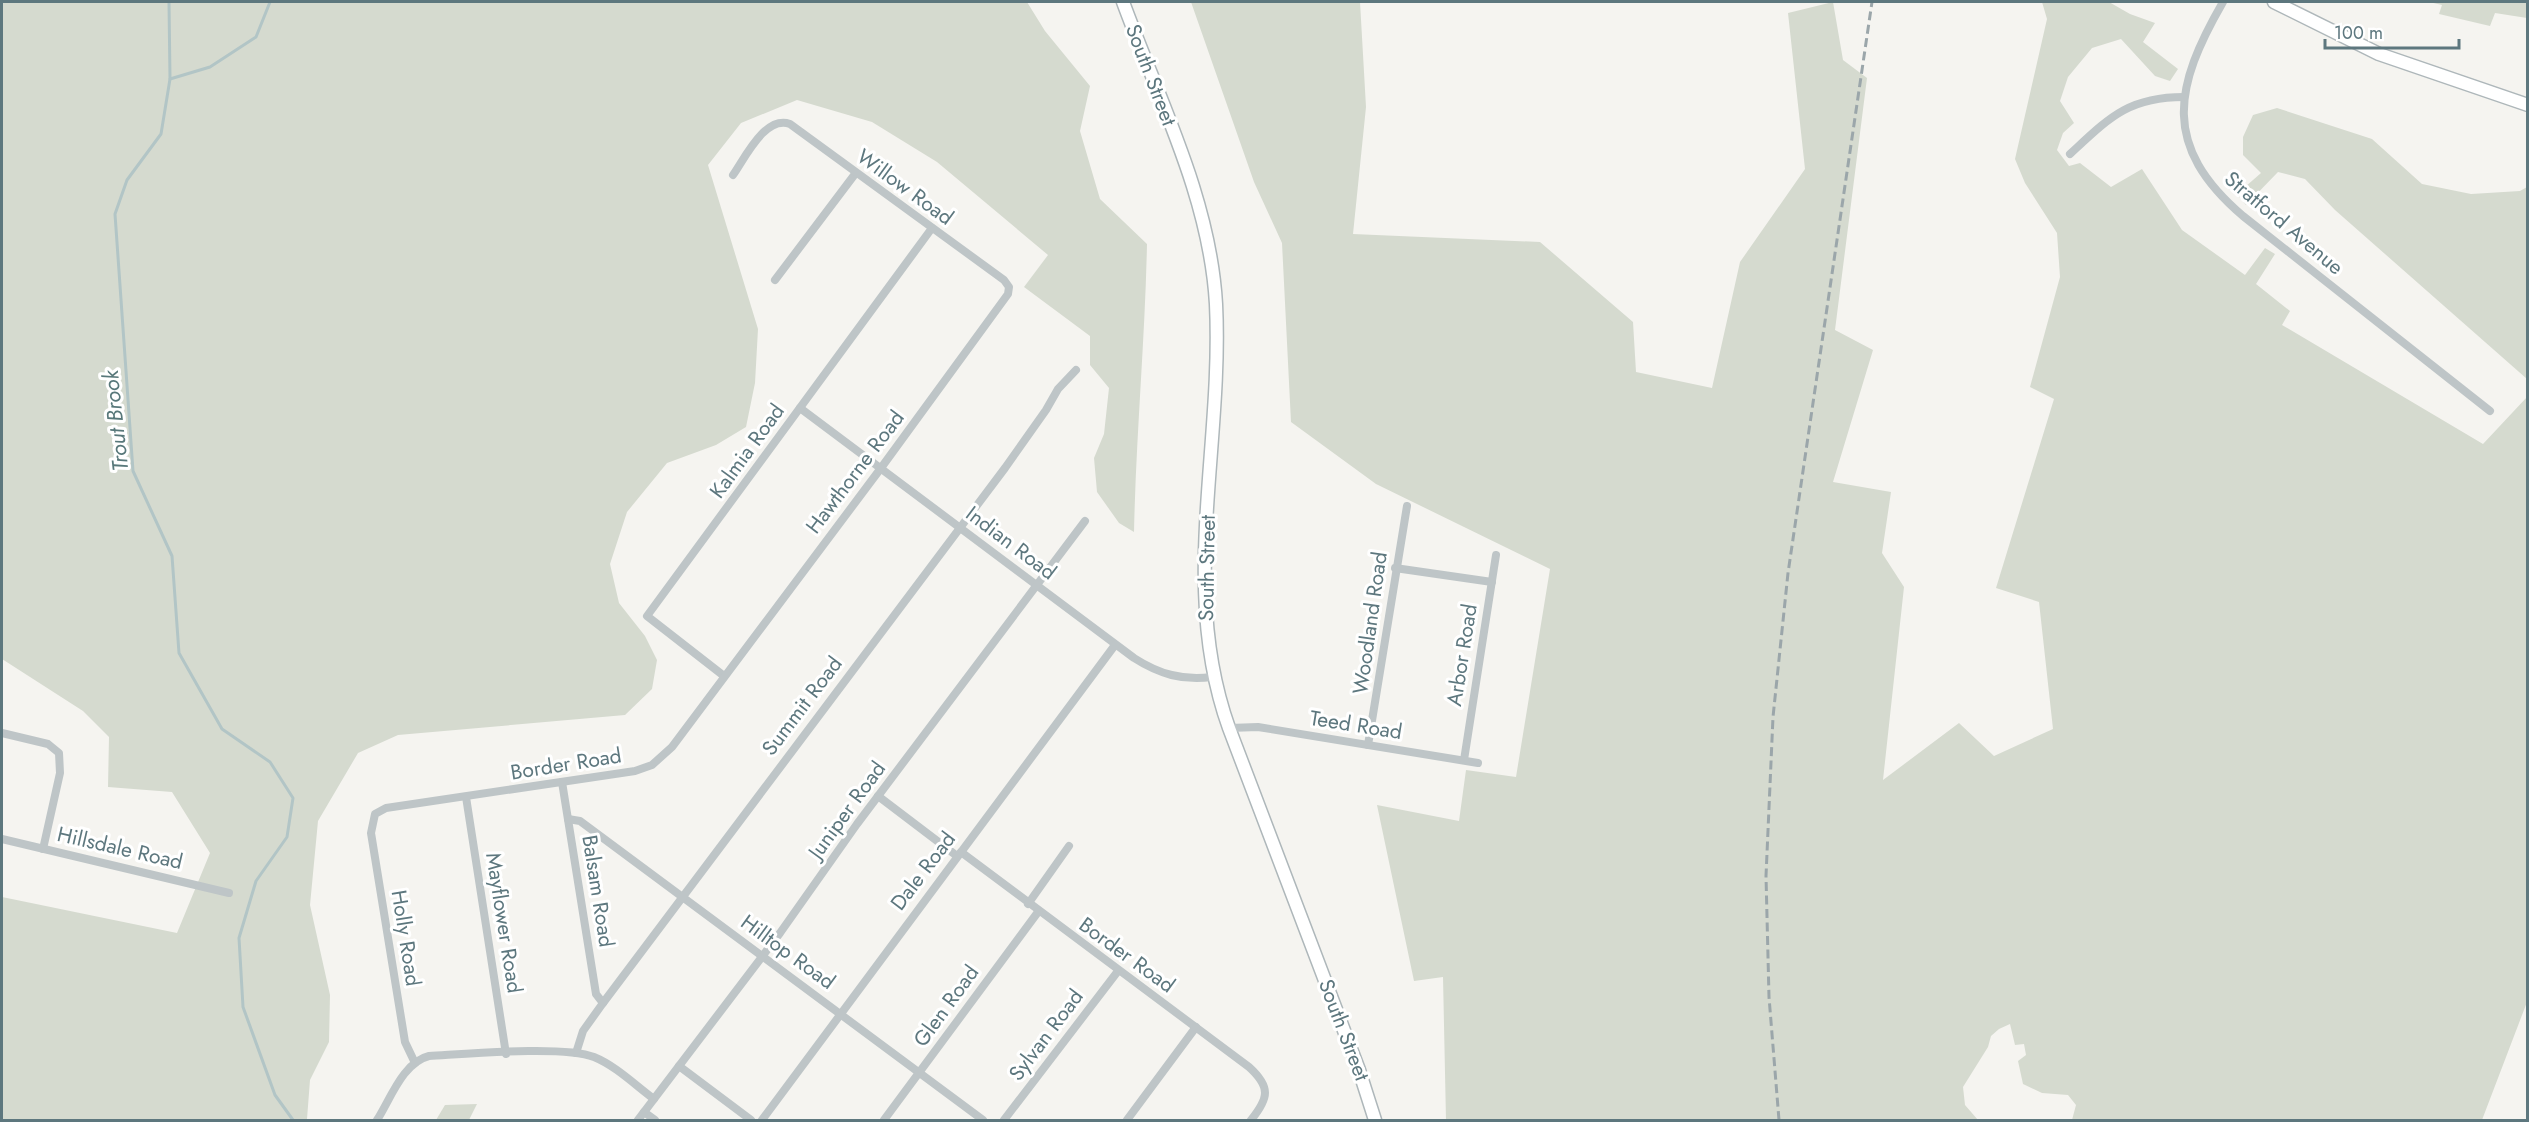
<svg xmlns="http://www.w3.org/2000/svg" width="2529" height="1122" viewBox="0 0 2529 1122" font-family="Jost,sans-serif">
<rect width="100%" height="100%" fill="#f5f4f0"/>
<g fill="#d5dacf">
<path d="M 2,2 L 1027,2 L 1045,31 L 1090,86 L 1080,131 L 1100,199 L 1147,244 C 1145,340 1136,436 1134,532 L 1119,523 L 1097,492 L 1094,458 L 1104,434 L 1109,388 L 1090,365 L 1090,336 L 1024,287 L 1048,255 L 937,162 L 872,122 L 797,100 L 741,123 L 708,165 L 758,329 L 755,383 L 746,427 L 716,445 L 667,463 L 627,512 L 610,564 L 619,603 L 645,636 L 657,660 L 652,689 L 625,715 L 398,735 L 358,753 L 318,821 L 310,905 L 330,995 L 329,1042 L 310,1080 L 307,1119 L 309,1120 L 2,1120 L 2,897 L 177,933 L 210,853 L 172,792 L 108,787 L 109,737 L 83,711 L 2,659 Z"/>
<polygon points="1191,2 1360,2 1366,107 1353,234 1540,242 1633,322 1636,372 1712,388 1740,262 1805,169 1788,13 1833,2 1843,60 1867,78 1835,330 1873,350 1833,482 1891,492 1882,553 1904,587 1883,780 1959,723 1994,756 2053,729 2039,602 1996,588 2054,399 2030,387 2060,277 2057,233 2025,183 2015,159 2047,19 2042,2 2109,2 2130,14 2155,23 2143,42 2178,69 2170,81 2155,76 2121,39 2092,48 2068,77 2060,101 2074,123 2063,133 2057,150 2069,166 2080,163 2111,187 2142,169 2182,230 2245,275 2265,248 2275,254 2256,284 2290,311 2282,325 2483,444 2527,397 2527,1002 2482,1120 2072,1120 2076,1105 2068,1095 2042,1093 2023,1084 2018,1061 2026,1055 2024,1044 2015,1045 2010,1024 1999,1029 1991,1036 1988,1047 1963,1087 1965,1105 1978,1120 1446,1120 1443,977 1414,981 1377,805 1459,821 1466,770 1516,777 1550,569 1376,484 1291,422 1282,243 1254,182"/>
<polygon points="2429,2 2527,2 2527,18 2495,13 2490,26 2439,14 2442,5"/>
<polygon points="2277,108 2372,139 2422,184 2471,194 2520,191 2527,187 2527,379 2335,210 2305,179 2278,172 2246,205 2237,194 2261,173 2243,155 2243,137 2253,115"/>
<polygon points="477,1104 469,1120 436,1120 445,1105"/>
</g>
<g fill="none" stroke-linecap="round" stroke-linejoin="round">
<g stroke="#b2c5c6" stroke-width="3">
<polyline points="169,2 170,79"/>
<polyline points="270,2 256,37 210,67 170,79 161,134 127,180 115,214 133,471 172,556 179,653 222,729 270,762 293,798 287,837 256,881 239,938 243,1007 275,1095 293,1120"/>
</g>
<defs>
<g id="secondary">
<path d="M 1123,2 C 1159,100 1210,198 1216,304 C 1223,448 1179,589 1229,728 L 1359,1070 L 1375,1120"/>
<polyline points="2274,2 2379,54 2528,105"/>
</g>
</defs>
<use href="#secondary" stroke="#aeb7ba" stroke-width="15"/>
<g stroke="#bec5c7" stroke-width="8">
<path d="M 2223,2 C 2174,87 2161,146 2243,216 L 2490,411"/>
<path d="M 2070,154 C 2109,118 2128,97 2184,97"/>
<polyline points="775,280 855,174"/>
<path d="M 800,408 L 1134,658 C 1159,674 1183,681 1212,677"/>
<polyline points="1395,568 1492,582"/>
<polyline points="724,676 647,616 932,228"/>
<polyline points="1229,728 1258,727 1478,763"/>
<polyline points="2,733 48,744 59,753 60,773 43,849"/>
<polyline points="1368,745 1407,506"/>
<polyline points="1464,760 1496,555"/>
<polyline points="562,782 596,994 603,1003"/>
<polyline points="878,796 957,856"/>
<polyline points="466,797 506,1054"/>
<polyline points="568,819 580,821 983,1120"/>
<polyline points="2,839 229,893"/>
<path d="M 961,852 L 1249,1067 C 1271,1087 1269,1098 1251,1120"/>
<polyline points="1028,904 1069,846"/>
<polyline points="576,1053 583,1031 603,1003 1005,468 1046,410 1058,389 1076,370"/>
<path d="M 415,1063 L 405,1042 L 371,833 L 375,814 L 386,808 L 635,771 L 652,765 L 672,747 L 881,468 L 1008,294 L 1009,287 L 1004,280 L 790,124 C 765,115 745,158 733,175"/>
<polyline points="679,1066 751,1120"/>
<polyline points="644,1112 655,1120"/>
<path d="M 377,1120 C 390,1100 403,1062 429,1056 C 465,1054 564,1045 594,1057 C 616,1066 635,1085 654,1099"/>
<polyline points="638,1120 780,933 857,824 1085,521"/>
<polyline points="762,1120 1115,645"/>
<polyline points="884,1120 1038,912"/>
<polyline points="1004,1120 1118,971"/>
<polyline points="1127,1120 1196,1027"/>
</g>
<use href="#secondary" stroke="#fff" stroke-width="12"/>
<polyline stroke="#9ba6aa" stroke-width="3" stroke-dasharray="9 4.5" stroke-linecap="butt" points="1779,1120 1769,997 1766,876 1773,717 1788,573 1872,2"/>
</g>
<g text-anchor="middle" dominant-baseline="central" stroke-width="6" stroke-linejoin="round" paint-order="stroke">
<g font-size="21" fill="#5d777e" stroke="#fff">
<text transform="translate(1151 75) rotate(69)">South Street</text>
<text transform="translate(905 187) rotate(36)">Willow Road</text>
<text transform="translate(2284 223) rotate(40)">Stratford Avenue</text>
<text transform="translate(747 451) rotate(-54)">Kalmia Road</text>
<text transform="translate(855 472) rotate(-53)">Hawthorne Road</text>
<text transform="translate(1011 543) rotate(37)">Indian Road</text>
<text transform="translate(1207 568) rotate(-89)">South Street</text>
<text transform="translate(1370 623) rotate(-82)">Woodland Road</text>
<text transform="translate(1462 655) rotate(-81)">Arbor Road</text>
<text transform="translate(802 706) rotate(-53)">Summit Road</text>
<text transform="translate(1356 725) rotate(9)">Teed Road</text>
<text transform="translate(566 764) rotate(-9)">Border Road</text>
<text transform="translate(847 810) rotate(-54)">Juniper Road</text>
<text transform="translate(120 848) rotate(13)">Hillsdale Road</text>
<text transform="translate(923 871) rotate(-53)">Dale Road</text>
<text transform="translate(598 891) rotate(81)">Balsam Road</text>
<text transform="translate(504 923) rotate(81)">Mayflower Road</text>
<text transform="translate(406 938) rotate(81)">Holly Road</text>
<text transform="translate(788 952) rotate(36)">Hilltop Road</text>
<text transform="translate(1127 955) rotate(36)">Border Road</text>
<text transform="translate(946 1006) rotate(-54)">Glen Road</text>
<text transform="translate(1344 1030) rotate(69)">South Street</text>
<text transform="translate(1046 1035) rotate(-53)">Sylvan Road</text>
</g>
<g font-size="22" font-style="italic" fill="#58787a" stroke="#fff">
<text transform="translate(115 421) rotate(-96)">Trout Brook</text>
</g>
</g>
<rect width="2529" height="1122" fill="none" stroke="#5d777e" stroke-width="6"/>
<path d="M2325 39v9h134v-9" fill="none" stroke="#5d777e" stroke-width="3"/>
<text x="2334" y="39" font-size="18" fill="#5d777e" stroke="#ffffff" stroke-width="4.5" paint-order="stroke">100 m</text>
</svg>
